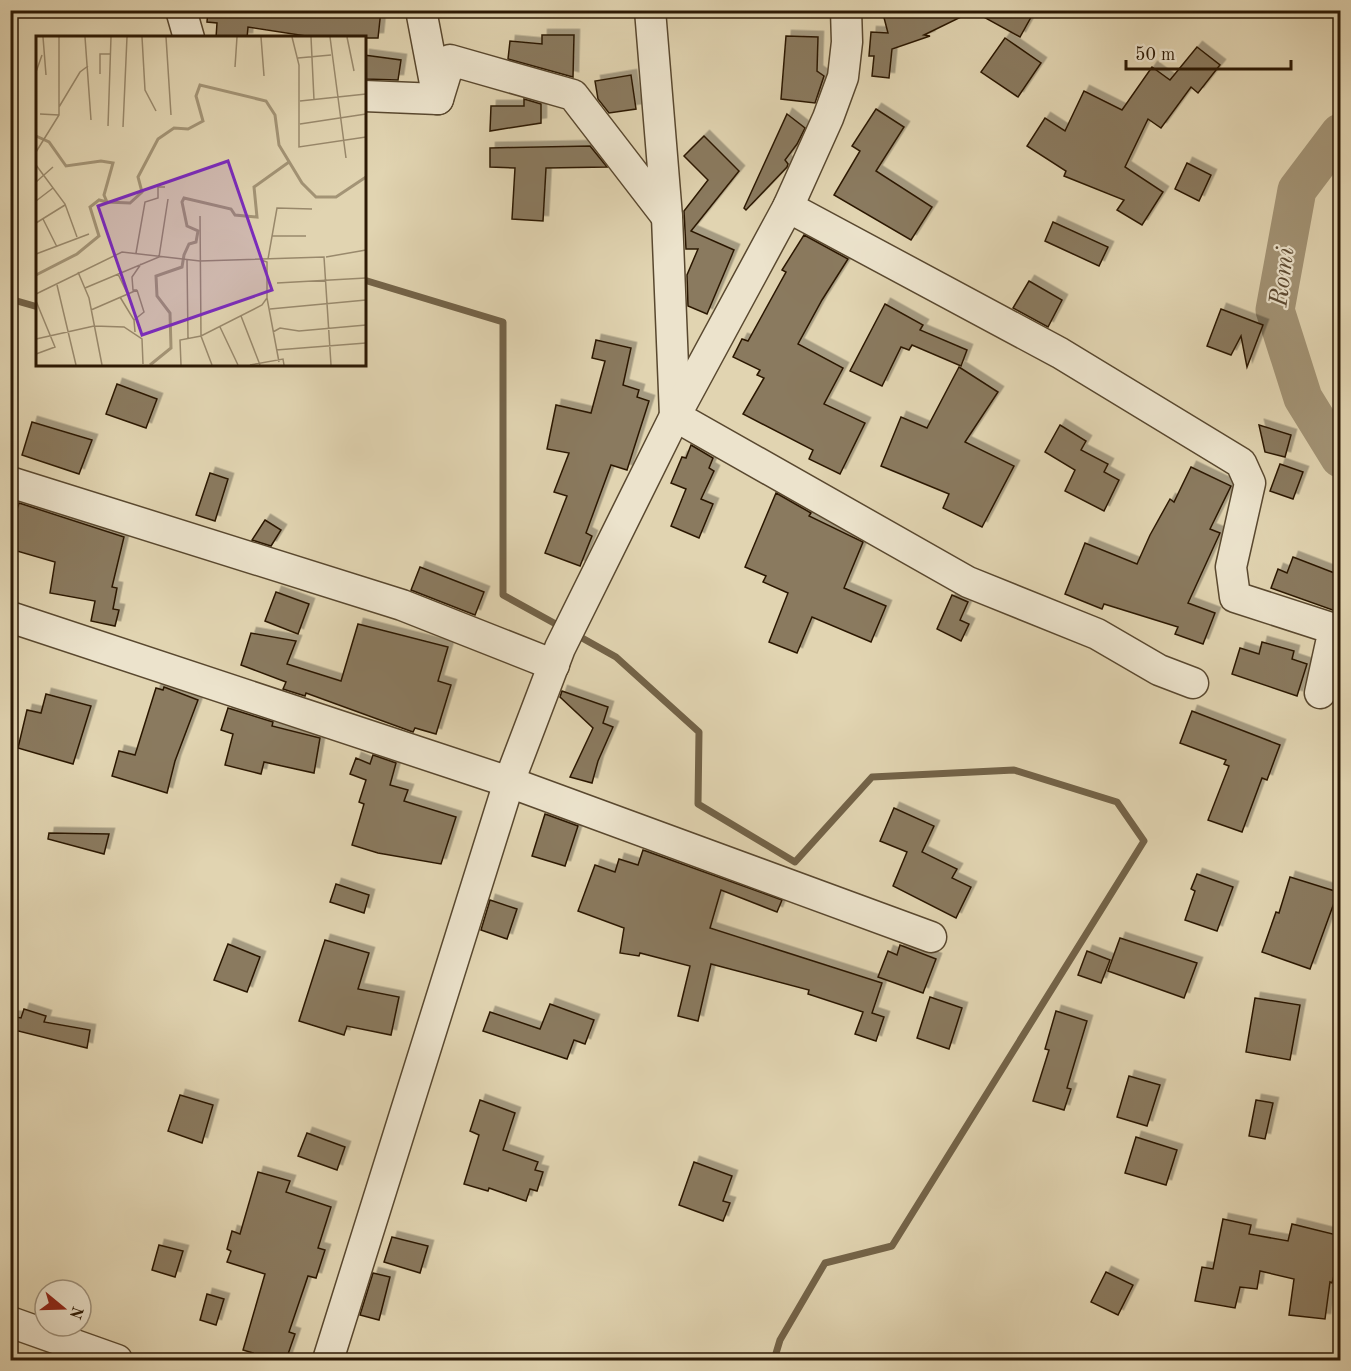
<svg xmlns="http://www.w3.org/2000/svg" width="1351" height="1371" viewBox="0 0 1351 1371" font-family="'Old Standard TT',serif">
<defs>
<filter id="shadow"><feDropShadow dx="5.5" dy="-5.5" stdDeviation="0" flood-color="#0004"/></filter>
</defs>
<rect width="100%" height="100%" fill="#e1d4b1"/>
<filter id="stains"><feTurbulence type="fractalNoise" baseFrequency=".00333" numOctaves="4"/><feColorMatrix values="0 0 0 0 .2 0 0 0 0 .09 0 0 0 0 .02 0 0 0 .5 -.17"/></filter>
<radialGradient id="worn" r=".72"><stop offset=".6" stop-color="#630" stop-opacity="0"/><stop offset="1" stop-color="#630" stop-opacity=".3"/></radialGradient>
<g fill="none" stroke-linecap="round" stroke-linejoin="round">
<g stroke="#736348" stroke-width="7">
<polyline points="364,280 503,322 503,595 563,628"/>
<polyline points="10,299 38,307"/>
<polyline points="575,634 616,657 699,732 698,804 795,862 872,777 1014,770 1117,802 1144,841 892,1246 825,1263 780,1340 774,1360"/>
</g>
<polyline stroke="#a39476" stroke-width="39" points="1340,133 1297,190 1275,310 1303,398 1340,458"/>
</g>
<g fill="#8a7a5e" stroke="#2c1904" stroke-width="1.5" filter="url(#shadow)">
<polygon points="208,10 381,10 378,38 319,38 248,27 247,38 216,38 217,23 207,22"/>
<polygon points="882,10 1035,10 1020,37 973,11 924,35 930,36 892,49 889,78 872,76 874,56 869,56 871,32 888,33"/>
<polygon points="542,35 574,35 573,77 508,59 510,41 542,44"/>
<polygon points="786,36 818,37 817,71 824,76 815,103 781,99"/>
<polygon points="1005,38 1041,63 1018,97 981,72"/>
<polygon points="1197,47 1220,65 1198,93 1191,87 1161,128 1148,119 1125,167 1163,192 1142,225 1117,210 1124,200 1064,176 1066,171 1027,146 1045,118 1065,131 1084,91 1122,110 1152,67 1170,80"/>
<polygon points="364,55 401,60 398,80 364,79"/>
<polygon points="631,75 636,109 609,113 598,99 595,81"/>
<polygon points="524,99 541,104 541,123 490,131 491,106 524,106"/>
<polygon points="876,109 904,127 876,171 932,207 911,240 834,195 860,151 852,146"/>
<polygon points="787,114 805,128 797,144 785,160 788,164 787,167 746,210 744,208"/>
<polygon points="704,136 739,171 691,231 734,250 707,314 688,306 687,275 698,249 686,249 684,211 708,180 684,156"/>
<polygon points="590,146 607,167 546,168 543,221 512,219 515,168 490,167 490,148"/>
<polygon points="1187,163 1211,175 1199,201 1175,189"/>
<polygon points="1053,222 1108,247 1099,266 1045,241"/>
<polygon points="804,235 848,259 822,300 798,344 843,368 824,404 865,423 840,474 809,459 813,450 743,414 764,378 757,375 760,370 733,357 742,339 748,341 786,272 782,270"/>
<polygon points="1029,281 1062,300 1048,327 1013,308"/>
<polygon points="885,304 923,325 920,330 967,350 961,366 912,345 909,350 901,347 882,386 850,371"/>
<polygon points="1221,309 1263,325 1247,367 1241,336 1231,355 1207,346"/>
<polygon points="596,340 631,348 623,385 639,390 637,397 649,401 627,470 611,465 586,533 592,536 580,566 545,553 567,496 554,492 569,453 547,449 556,405 591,413 605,361 592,358"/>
<polygon points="959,367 998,392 965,442 1014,466 982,527 943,508 949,494 881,466 901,417 927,428"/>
<polygon points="117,384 157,399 146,428 106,414"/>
<polygon points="32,422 92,440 79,474 22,455"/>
<polygon points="1060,425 1086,441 1081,450 1108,464 1104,472 1119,480 1104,511 1065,491 1075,470 1045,452"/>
<polygon points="1259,425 1291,435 1285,457 1265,452"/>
<polygon points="691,445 713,458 709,468 714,471 701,499 713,504 699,538 671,526 686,489 671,483 682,457 686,458"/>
<polygon points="1280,464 1303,472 1293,499 1270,491"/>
<polygon points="1191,467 1231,486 1210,529 1220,533 1188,603 1215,613 1203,644 1175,634 1178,627 1104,604 1102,609 1065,594 1085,543 1137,564 1150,535 1170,499 1174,502"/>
<polygon points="210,473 228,479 215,521 196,515"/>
<polygon points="776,493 811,513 809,516 863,542 844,588 886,606 871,642 812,617 797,653 769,642 788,593 763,582 766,576 745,567"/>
<polygon points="19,503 124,537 112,587 117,588 113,609 119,610 115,626 91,621 95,601 50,593 55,562 10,549 10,532"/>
<polygon points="265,520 281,530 271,546 252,540"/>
<polygon points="1293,557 1337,574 1334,583 1341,585 1341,613 1271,588 1278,569 1287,573"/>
<polygon points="420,567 484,592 475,615 411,590"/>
<polygon points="276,592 309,604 298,634 265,621"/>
<polygon points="952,595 968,602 960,620 969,624 961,641 937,629"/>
<polygon points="358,624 448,647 438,681 451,685 436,734 415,728 413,732 306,693 305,696 283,689 286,682 241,665 251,633 296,641 287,664 341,681"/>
<polygon points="1262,642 1294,651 1292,659 1307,664 1297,696 1232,674 1240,648 1259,654"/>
<polygon points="164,687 198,700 175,761 167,793 112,776 119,751 135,755 156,688 163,690"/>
<polygon points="562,691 608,707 603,723 613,727 598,761 592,783 570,777 593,728 560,697"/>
<polygon points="46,694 91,706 73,764 18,748 27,710 41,713"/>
<polygon points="228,708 273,722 272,726 320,738 314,773 264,762 261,774 225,765 233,734 221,730"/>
<polygon points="1192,711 1280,745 1267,780 1262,778 1242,832 1208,820 1229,766 1224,764 1226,760 1180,743"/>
<polygon points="373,755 396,763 390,785 408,790 404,801 456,817 441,864 378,853 352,845 364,804 359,802 366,780 350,774 356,758 370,764"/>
<polygon points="894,808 934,826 922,852 957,869 952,878 971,887 956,918 893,886 907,852 880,841"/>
<polygon points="545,814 578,826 565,866 532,856"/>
<polygon points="49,833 109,834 104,854 48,839"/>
<polygon points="643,850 782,900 777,912 721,890 710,928 882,983 872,1013 884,1017 876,1041 855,1034 863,1012 808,994 809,990 711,964 698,1021 678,1016 690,966 640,953 639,956 620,953 624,928 578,911 595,865 615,872 619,859 638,865"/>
<polygon points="1197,874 1233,887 1217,931 1185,920 1195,891 1191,889"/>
<polygon points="1290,877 1338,892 1310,969 1262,952 1276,912 1279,913"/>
<polygon points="336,884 369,895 364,913 330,902"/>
<polygon points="490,900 517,909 507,939 481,930"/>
<polygon points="1120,938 1197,963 1184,998 1108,971"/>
<polygon points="325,940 369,953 358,989 399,997 391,1035 347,1026 344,1035 299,1021"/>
<polygon points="228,944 260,957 247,992 214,980"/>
<polygon points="900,945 936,959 923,993 878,977 888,951 897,955"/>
<polygon points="1087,951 1110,960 1101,983 1078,975"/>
<polygon points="930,997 962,1008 949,1049 917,1038"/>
<polygon points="1255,998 1300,1005 1290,1060 1246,1052"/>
<polygon points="550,1004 594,1020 585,1044 574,1040 567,1059 483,1031 490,1012 540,1029"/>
<polygon points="24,1009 46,1016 44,1022 90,1030 87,1048 10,1029 10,1016 21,1018"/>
<polygon points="1056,1011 1087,1021 1067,1088 1071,1089 1064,1110 1033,1101 1049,1050 1045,1049"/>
<polygon points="1129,1076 1160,1085 1147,1126 1117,1117"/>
<polygon points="180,1095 213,1105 202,1143 168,1131"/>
<polygon points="480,1100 515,1113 503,1150 538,1162 535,1170 543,1172 537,1191 530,1189 526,1201 489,1188 488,1191 464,1184 479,1135 470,1131"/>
<polygon points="1256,1100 1273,1103 1265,1139 1249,1136"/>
<polygon points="307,1133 345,1147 337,1170 298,1156"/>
<polygon points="1136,1137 1177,1150 1166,1185 1125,1173"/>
<polygon points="694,1162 732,1176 723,1201 730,1203 723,1221 679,1205"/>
<polygon points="258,1172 290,1181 286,1192 331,1207 318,1248 325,1250 316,1278 308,1276 289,1332 295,1334 286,1360 250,1360 253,1353 243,1350 265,1274 227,1262 231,1251 227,1249 232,1231 240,1234"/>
<polygon points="1223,1219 1251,1225 1249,1234 1288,1241 1292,1224 1341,1236 1341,1249 1332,1283 1330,1282 1325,1319 1289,1315 1294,1279 1260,1271 1257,1289 1240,1287 1235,1308 1195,1301 1202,1267 1213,1269"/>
<polygon points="392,1237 428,1246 420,1273 384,1262"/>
<polygon points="159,1245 183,1251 175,1277 152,1270"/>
<polygon points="1106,1272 1133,1285 1118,1315 1091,1302"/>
<polygon points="373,1273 390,1277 379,1320 360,1315"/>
<polygon points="207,1294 224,1299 216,1325 200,1320"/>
</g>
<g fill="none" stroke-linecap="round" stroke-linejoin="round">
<defs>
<g id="minor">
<polyline points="181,10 189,38"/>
<polyline points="421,10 438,99 450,60 573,95 667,217"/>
<polyline points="650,10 667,217 675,416 968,582 1097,634 1159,670 1193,683"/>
<polyline points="364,96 438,99"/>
<polyline points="788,207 1060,353 1241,463 1250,483 1231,567 1235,597 1334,629 1320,693"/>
<polyline points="10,482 402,605 554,665"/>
<polyline points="10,617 509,782 931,937"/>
<polyline points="10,1322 117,1360"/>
<polyline points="328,1360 509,782 560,648 675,416 788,207 828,118 843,77 847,42 846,10"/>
</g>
</defs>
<use href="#minor" stroke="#59482f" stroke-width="33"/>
<use href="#minor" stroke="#ece3cc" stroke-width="30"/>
</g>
<g text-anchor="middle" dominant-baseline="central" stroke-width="4.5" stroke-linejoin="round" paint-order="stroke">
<g font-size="26" font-style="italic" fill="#5c4a32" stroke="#ece3cc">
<text transform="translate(1283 277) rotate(-83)">Romi</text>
</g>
</g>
<g transform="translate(36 36)">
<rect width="330" height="330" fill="#e1d4b1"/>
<path fill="none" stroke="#a39476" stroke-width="3" d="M 0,100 L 13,106 L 30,130 L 65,125 L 77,127 L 68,159 L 71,166 L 94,167 L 106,156 L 102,141 L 122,103 L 138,92 L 152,93 L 167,85 L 160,60 L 164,49 L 230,65 L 239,79 L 243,109 L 266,147 L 280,161 L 300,161 L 330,141M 0,239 L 41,218 L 63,200 L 54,171 L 63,164 L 71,166M 114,329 L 135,312 L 134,277 L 121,260 L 120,240 L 146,231 L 148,219 L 153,208 L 160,206 L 162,195 L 151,190 L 146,166 L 148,162 L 195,173 L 199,179 L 221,181 L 218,151 L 253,126"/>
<path fill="none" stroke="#99896c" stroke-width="1.5" d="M 7,1 L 10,39M 49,1 L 55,84M 106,1 L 109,54 L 120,75M 130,1 L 135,79M 225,1 L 228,40M 256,1 L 263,29 L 263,111 L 330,101M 275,1 L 278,64M 294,1 L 310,122M 311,1 L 318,35M 262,22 L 295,19M 199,31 L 201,1M 0,36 L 6,19M 64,38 L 64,18 L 75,18M 264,65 L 330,58M 23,71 L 44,36 L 52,30M 4,78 L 23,79M 264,88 L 330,78M 72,90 L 75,1M 87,91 L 91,1M 0,116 L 23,79 L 23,1M 0,129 L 29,168 L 41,201M 0,146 L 17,131M 0,165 L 17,152M 164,180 L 165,300 L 176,329M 7,183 L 21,211M 0,187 L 29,169M 236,200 L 270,200M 100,217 L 109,166 L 122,162 L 122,151 L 129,151M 0,218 L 53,198M 290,221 L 330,214M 232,223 L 241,172 L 276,173M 151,224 L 152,303M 42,236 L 53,262 L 66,329M 82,238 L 92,259M 241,247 L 330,242M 21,249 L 40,329M 49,252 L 123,221 L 132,163M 0,258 L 86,216 L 164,225 L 288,221 L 295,329M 84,261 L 98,284 L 99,296M 231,262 L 243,326M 0,265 L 19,311 L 0,318M 234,273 L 330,264M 55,274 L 101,254 L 97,254 L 96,241 L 105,228M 205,280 L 224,329M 98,284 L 108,276 L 101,254M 184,291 L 202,329M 237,296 L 244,292 L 263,295 L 330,289M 0,303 L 58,290 L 88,291 L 106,303 L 107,328M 240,314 L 330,307M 145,329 L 144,304 L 165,300 L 226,269 L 231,262 L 231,226 L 225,224M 214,329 L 247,323 L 248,329"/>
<path fill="#7b2cbf" fill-opacity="0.15" stroke="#7b2cbf" stroke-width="3" d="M 192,125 L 236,254 L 106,299 L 62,170 Z"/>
<rect width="330" height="330" fill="none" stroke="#2c1904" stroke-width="3"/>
</g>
<rect width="1351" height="1371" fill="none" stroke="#e1d4b1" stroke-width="36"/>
<rect x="12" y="12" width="1327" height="1347" fill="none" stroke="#2c1904" stroke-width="3"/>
<rect x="18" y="18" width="1315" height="1335" fill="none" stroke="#2c1904" stroke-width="1.5"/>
<g transform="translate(63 1308) rotate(109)"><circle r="28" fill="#ece3cc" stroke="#9f927c" stroke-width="1.5"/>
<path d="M0-4.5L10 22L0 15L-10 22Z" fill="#8f2418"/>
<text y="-9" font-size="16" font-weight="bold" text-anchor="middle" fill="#2c1904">N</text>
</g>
<path d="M1126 60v9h165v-9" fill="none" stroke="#2c1904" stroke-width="3"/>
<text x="1135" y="60" font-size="18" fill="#2c1904" stroke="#ece3cc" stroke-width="4.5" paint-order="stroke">50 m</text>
<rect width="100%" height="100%" filter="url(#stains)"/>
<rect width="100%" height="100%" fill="url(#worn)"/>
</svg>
